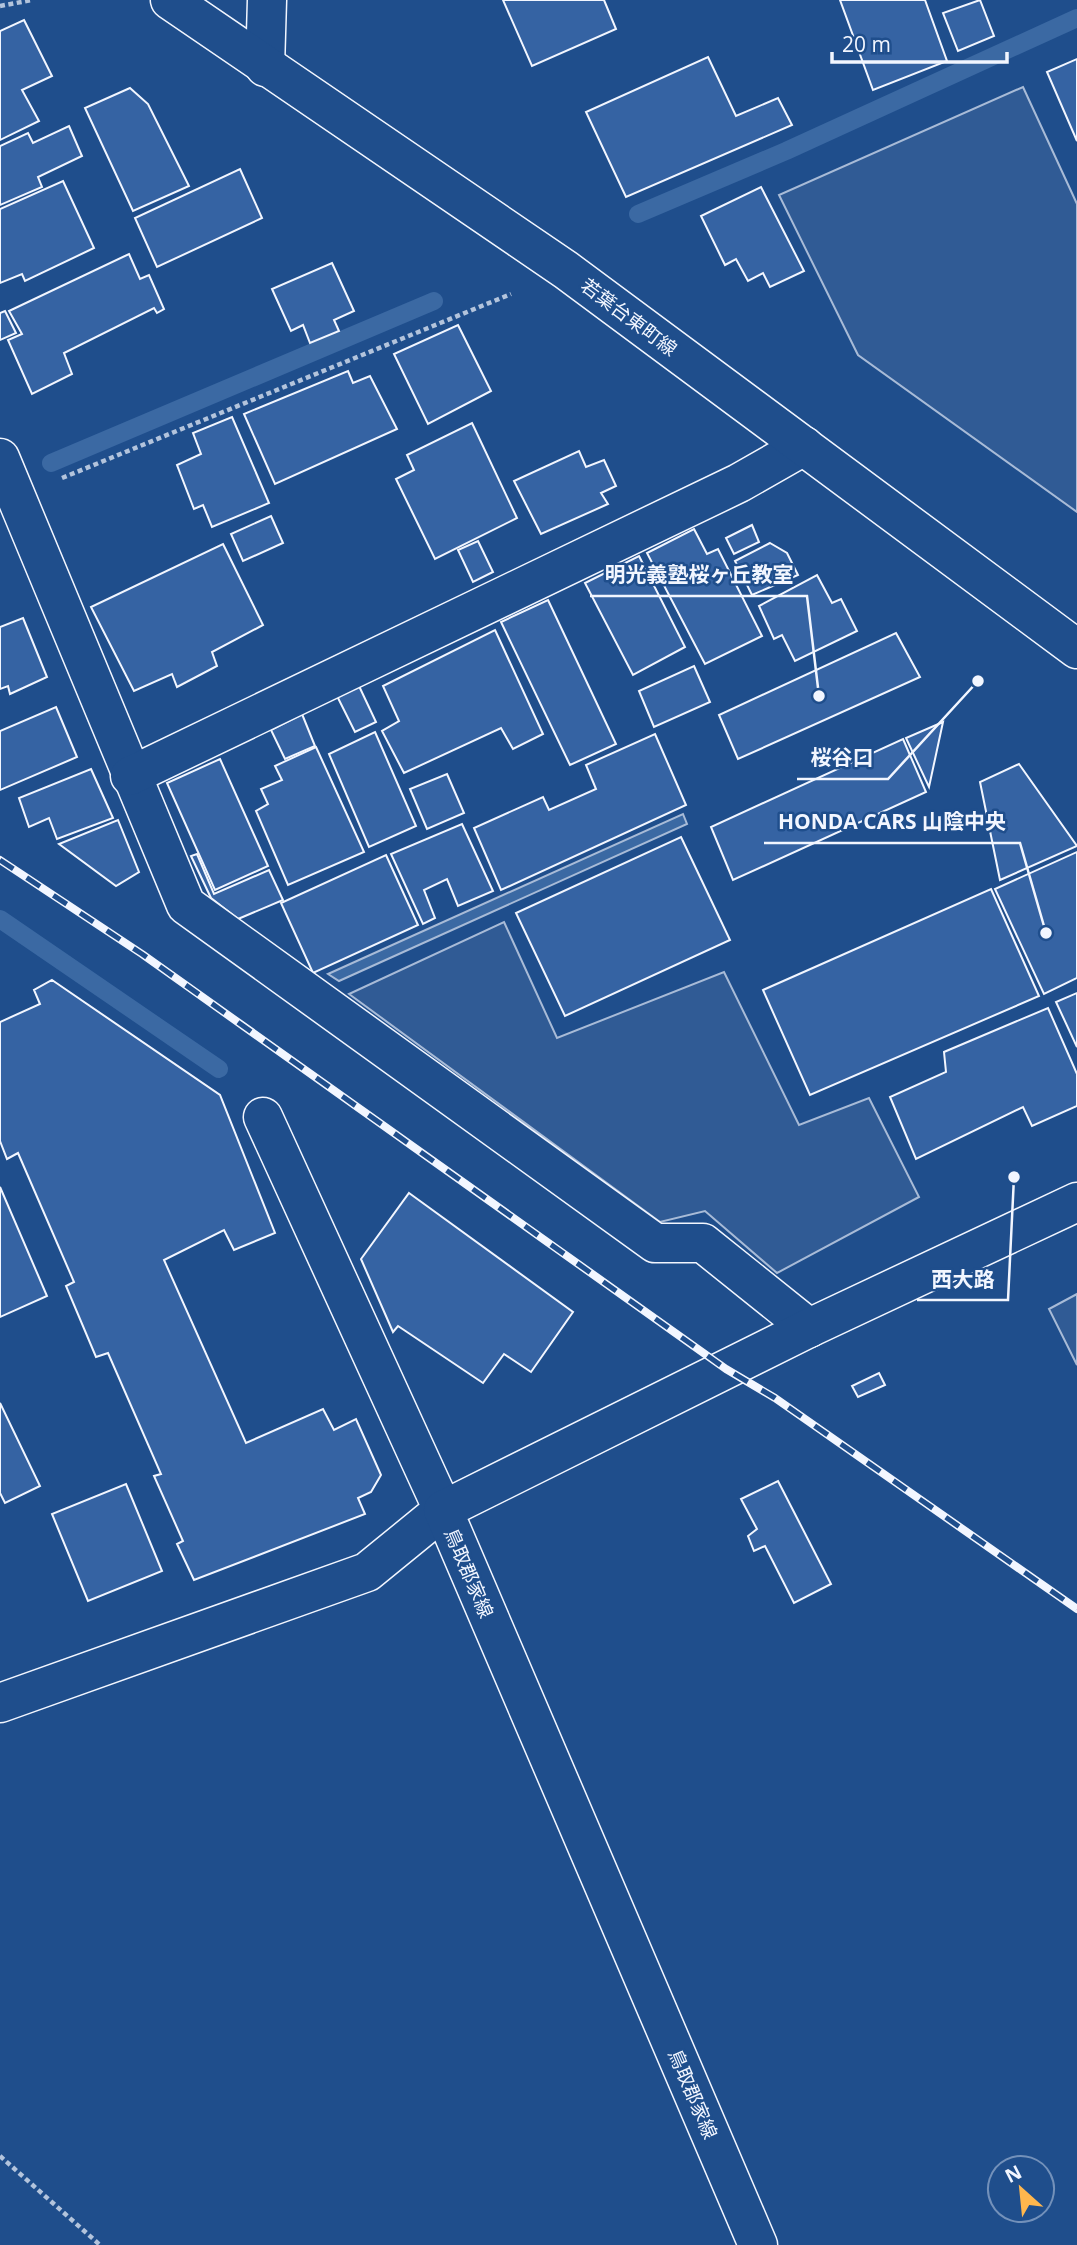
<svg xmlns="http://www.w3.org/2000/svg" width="1077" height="2245" viewBox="0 0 1077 2245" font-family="'Open Sans','Noto Sans JP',sans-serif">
<rect width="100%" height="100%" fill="#1f4e8c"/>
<g fill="#305b95" stroke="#a8bbd7" stroke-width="2">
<polygon points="1023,87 1077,204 1077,512 858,355 779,195"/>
<polygon points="504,922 557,1038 724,972 799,1125 869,1098 919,1197 777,1273 705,1211 660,1222 349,994"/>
<polygon points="1077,1294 1077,1365 1049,1309"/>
</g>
<polygon fill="#3b69a3" stroke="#a8bbd7" stroke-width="2" points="683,814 687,824 339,981 328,974"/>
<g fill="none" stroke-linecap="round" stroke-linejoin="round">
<g stroke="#3b69a3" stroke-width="18">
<polyline points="638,214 786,151 1077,18"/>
<polyline points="51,463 434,301"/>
<polyline points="0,919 219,1069"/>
</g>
</g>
<g fill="#3563a3" stroke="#f2f6ff" stroke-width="2">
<polygon points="503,0 604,0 616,29 532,66"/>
<polygon points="840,0 925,0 947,61 873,90"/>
<polygon points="980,0 994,36 958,51 943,13"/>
<polygon points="24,20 52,76 22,90 39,121 0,140 0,31"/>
<polygon points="708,57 736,116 778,98 792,125 626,197 586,112"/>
<polygon points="1077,59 1077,141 1047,72"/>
<polygon points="130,88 148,104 189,186 133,211 85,108"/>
<polygon points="69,126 82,156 38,177 42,187 0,205 0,146 28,133 33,143"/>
<polygon points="240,169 262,218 157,267 135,218"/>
<polygon points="63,181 94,248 25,281 22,274 0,283 0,209"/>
<polygon points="761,187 804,271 770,287 763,273 748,281 736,259 725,265 701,216"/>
<polygon points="129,254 140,279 149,275 164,309 157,313 154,308 64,353 72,374 32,394 8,340 22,334 9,311"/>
<polygon points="332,263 354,311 334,320 339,331 310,343 303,325 291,331 272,289"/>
<polygon points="5,311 16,333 0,340 0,313"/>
<polygon points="458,325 491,391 428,424 394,354"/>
<polygon points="348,371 353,383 370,376 397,429 275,484 244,414"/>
<polygon points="232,417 269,503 212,527 203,505 194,509 177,465 201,454 193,433"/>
<polygon points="472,423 517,518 435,559 396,479 414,470 407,455"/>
<polygon points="579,451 586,467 604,460 616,486 601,493 608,504 541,534 514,481"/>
<polygon points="271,516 283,543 243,561 231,534"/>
<polygon points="752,525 759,542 734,554 726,538"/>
<polygon points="694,529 707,554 718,549 762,636 705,664 647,553"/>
<polygon points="478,541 493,572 473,582 458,550"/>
<polygon points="770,543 787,553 798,575 752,595 735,561"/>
<polygon points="223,544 263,625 212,652 217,666 177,687 172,674 134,691 91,607"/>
<polygon points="639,556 685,647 633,675 585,583"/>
<polygon points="817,575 832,603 841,599 857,631 795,661 782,635 774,639 759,606"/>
<polygon points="548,600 616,744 570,765 501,622"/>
<polygon points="23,618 47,677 10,694 8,686 0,689 0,627"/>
<polygon points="495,630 543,734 513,749 501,728 404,773 382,731 399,721 383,686"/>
<polygon points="896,633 920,677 738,759 719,715"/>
<polygon points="694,666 710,702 654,727 639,691"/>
<polygon points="359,686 376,722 355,732 337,696"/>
<polygon points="56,707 77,757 0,790 0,731"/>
<polygon points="302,714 315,746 285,759 271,730"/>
<polygon points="943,722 929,787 906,738"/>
<polygon points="375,732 416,826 369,847 329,754"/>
<polygon points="655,734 686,805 501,890 474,828 543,797 549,810 596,789 586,765"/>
<polygon points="903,739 926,792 733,880 711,827"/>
<polygon points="316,747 364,852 288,885 256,811 268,804 261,789 282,780 275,766"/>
<polygon points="220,759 268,866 215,890 167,783"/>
<polygon points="1019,764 1077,846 1000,880 980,782"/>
<polygon points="91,769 113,818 57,839 49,818 29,827 19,798"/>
<polygon points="447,774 464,813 427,829 410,789"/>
<polygon points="118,820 139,872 116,886 59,844"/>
<polygon points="462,824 493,891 458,906 447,879 424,890 435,918 423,924 391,854"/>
<polygon points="681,837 730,940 565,1016 516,913"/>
<polygon points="1077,852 1077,978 1044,994 995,889"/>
<polygon points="197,854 214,894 269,870 283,900 238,919 211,898 191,856"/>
<polygon points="386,855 418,925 313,973 281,903"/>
<polygon points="991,889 1039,996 810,1095 763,990"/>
<polygon points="52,980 220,1095 275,1233 234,1250 224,1230 164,1260 246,1443 323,1409 334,1430 356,1419 381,1475 371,1492 358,1498 365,1514 194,1580 177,1544 183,1541 154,1476 161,1474 108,1353 96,1357 66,1286 74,1282 18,1153 7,1159 0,1141 0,1022 40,1004 34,990"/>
<polygon points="1077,993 1077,1047 1056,1002"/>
<polygon points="1048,1008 1077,1074 1077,1106 1032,1126 1023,1107 916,1159 890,1097 946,1072 944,1052"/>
<polygon points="0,1187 47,1296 0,1317"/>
<polygon points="409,1193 573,1312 531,1372 504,1354 483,1383 398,1326 393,1332 361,1259"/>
<polygon points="879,1373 885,1385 858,1397 852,1386"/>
<polygon points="0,1403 40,1486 5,1503 0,1493"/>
<polygon points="778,1481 831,1584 794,1603 765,1546 754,1551 748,1536 757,1529 741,1499"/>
<polygon points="126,1484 162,1571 88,1601 52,1514"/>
</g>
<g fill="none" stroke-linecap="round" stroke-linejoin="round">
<defs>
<g id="minor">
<polyline points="265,67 267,0"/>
<polyline points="0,458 186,905 655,1243 703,1243 809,1328"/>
<polyline points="130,776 739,483 804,446"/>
<polyline points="0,1703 367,1572 443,1510 263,1117"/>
</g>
<g id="major">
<polyline points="170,0 566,270 1077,649"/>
<polyline points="758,2245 443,1510 809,1328 1077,1202"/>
</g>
</defs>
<use href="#minor" stroke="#f2f6ff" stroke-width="41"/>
<use href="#major" stroke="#f2f6ff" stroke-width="41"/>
<g stroke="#b3c4dc" stroke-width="4.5" stroke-dasharray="5 3.5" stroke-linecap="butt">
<polyline points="0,6 32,0"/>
<polyline points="62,478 511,294"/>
<polyline points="0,2156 100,2245"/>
</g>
<use href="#minor" stroke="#1f4e8c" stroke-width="38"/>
<use href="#major" stroke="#1f4e8c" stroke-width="38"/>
<defs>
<polyline id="rail" points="0,860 142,954 726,1369 775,1398 1077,1609"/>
</defs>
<use href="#rail" stroke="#f2f6ff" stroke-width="8"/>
<use href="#rail" stroke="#1f4e8c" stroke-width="5" stroke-dasharray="16" stroke-linecap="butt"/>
</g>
<g text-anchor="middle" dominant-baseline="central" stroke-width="5" stroke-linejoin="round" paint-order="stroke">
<g font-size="19" fill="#f2f6ff" stroke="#1f4e8c">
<text transform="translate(629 317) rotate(37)">若葉台東町線</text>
<text transform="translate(469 1573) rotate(67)">鳥取郡家線</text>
<text transform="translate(693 2094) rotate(67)">鳥取郡家線</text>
</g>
</g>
<path fill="none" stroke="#f2f6ff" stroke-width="2.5" d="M819 696L807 596H590M978 681L888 779H797M1046 933L1020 843H764M1014 1177L1008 1300H917"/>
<g fill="#f2f6ff" stroke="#1f4e8c" stroke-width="2.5">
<circle cx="819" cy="696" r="7"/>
<circle cx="978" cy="681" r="7"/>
<circle cx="1046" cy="933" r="7"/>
<circle cx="1014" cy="1177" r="7"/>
</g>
<g font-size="21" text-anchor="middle" font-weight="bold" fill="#f2f6ff" stroke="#1f4e8c" stroke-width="5" stroke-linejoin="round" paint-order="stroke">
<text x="699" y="582">明光義塾桜ヶ丘教室</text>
<text x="842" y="765">桜谷口</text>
<text x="892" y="829">HONDA CARS 山陰中央</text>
<text x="963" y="1287">西大路</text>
</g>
<g transform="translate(1021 2189) rotate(333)"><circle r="33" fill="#1f4e8c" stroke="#7391ba" stroke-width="2"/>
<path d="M0-5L12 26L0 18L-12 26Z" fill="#ffb74d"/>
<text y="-10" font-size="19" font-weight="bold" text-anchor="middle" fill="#f2f6ff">N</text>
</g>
<path d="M832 52v10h175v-10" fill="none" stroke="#f2f6ff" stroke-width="3.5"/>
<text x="842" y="52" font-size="21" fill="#f2f6ff" stroke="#1f4e8c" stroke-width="5" paint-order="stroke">20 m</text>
</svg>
